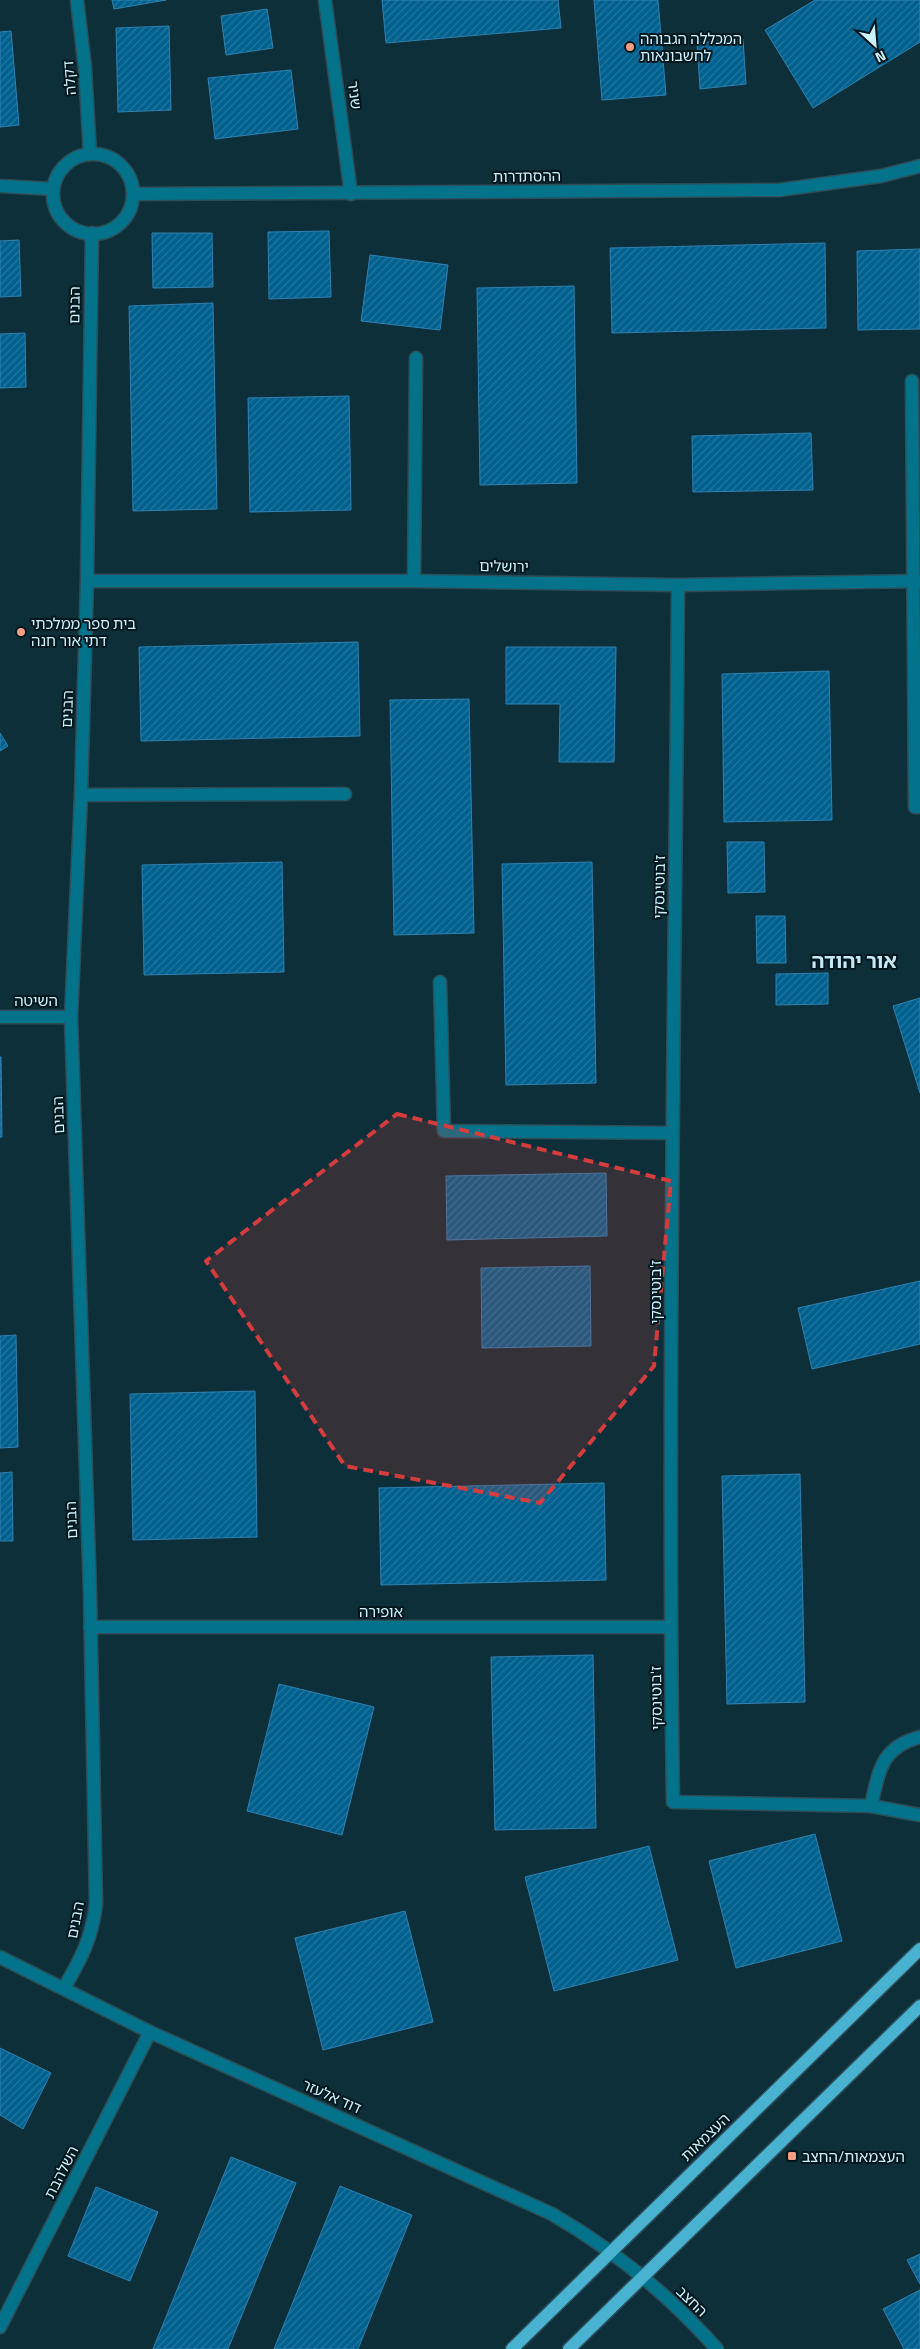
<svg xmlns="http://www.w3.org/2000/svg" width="920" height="2349" viewBox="0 0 920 2349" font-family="'Titillium Web','Noto Sans Hebrew',sans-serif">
<defs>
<pattern id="building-hatch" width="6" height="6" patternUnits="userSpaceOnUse" patternTransform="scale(1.25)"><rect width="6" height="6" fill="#00608e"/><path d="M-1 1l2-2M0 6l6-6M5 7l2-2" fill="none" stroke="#24779f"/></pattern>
</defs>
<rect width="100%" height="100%" fill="#0d2f39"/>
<g fill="url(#building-hatch)" stroke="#3181b1">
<polygon points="112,0 166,0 114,9"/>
<polygon points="382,0 558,0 561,28 386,43"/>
<polygon points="594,0 658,0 666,95 602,100"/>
<polygon points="815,0 920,0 920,42 813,108 765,30"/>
<polygon points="267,9 273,48 226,55 221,16"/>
<polygon points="169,26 171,110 118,112 116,28"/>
<polygon points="11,31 19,125 0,127 0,32"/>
<polygon points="743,39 746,84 700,89 697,43"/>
<polygon points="291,70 298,129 215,139 208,78"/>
<polygon points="329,231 331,297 269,299 268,232"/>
<polygon points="152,233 212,233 213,287 153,288"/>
<polygon points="19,240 21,296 0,297 0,241"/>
<polygon points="825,243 826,328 612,333 610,248"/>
<polygon points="920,249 920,329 858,330 857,251"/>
<polygon points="370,255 448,265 440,330 361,321"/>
<polygon points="574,286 577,483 480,485 477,288"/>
<polygon points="213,303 217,509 133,511 129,306"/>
<polygon points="25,333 26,387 0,388 0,334"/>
<polygon points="349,396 351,510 250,512 248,398"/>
<polygon points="811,433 813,490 693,492 692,436"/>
<polygon points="358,642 360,736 141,741 139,647"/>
<polygon points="506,647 616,647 614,762 559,762 560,704 506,704"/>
<polygon points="829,671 832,820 724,822 722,674"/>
<polygon points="469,699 474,933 394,935 390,700"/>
<polygon points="0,733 8,746 0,751"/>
<polygon points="727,842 764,842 765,892 728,893"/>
<polygon points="282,862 284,972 144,975 142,865"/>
<polygon points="592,862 596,1083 506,1085 502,864"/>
<polygon points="756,916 785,916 786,963 757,963"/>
<polygon points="828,973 828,1004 776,1005 776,974"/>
<polygon points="920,998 920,1093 893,1006"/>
<polygon points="0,1057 1,1057 2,1137 0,1137"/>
<polygon points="606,1173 607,1236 447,1240 446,1176"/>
<polygon points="590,1266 591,1346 482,1348 481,1268"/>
<polygon points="920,1281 920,1344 812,1369 798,1308"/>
<polygon points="16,1335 18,1447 0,1448 0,1336"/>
<polygon points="255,1391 257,1537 133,1540 130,1394"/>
<polygon points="12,1472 13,1541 0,1541 0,1473"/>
<polygon points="800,1474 805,1702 727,1704 722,1476"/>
<polygon points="604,1483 606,1580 381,1585 379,1488"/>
<polygon points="593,1655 596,1828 495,1830 491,1657"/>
<polygon points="279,1684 374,1707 342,1835 247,1811"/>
<polygon points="815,1834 842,1941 736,1968 709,1861"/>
<polygon points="649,1846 678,1960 554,1991 525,1877"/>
<polygon points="405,1911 433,2022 323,2050 295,1938"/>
<polygon points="0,2048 51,2073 23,2129 0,2115"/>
<polygon points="231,2157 296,2183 228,2349 153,2349"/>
<polygon points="340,2186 412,2215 358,2349 274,2349"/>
<polygon points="96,2187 158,2212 130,2281 68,2256"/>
<polygon points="920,2254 920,2284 907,2260"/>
<polygon points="920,2290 920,2349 904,2349 883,2309"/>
</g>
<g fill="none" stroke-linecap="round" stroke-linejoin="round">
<defs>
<g id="minor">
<polyline points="77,0 85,68 90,154"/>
<polyline points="325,0 351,194"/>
<circle cx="93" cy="194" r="40"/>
<polyline points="0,186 53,189"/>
<polyline points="133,194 779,190 881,176 920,166"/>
<polyline points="912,381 915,807 920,807"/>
<polyline points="87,581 414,581 678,585 920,581"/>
<polyline points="414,581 416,358"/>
<path d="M 678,585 C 675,991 667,1396 673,1802 L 871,1806 L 920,1815"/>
<polyline points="81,795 345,794"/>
<polyline points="440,982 444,1131 672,1133"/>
<polyline points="0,1017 71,1017"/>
<polyline points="90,1627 671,1627"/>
<path d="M 871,1806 C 879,1771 881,1747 920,1737"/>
<path d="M 0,1957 L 150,2032 L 552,2214 C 614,2250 669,2295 717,2349"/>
<path d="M 64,1988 C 81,1959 92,1938 96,1904 L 90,1593 L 71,1017 L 81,795 L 87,581 L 92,233"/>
<polyline points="0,2327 150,2032"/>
</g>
<g id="major">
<polyline points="512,2349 920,1949"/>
<polyline points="569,2349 920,2006"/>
</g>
</defs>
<use href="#minor" stroke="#2c4e59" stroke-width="15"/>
<use href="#major" stroke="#2c4e59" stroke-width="15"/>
<use href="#minor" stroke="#03738b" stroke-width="12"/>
<use href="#major" stroke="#48b2d0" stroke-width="12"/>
</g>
<path fill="#d53c3d" fill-opacity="0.2" stroke="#d53c3d" stroke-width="4" stroke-dasharray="10 6" stroke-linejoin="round" d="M 397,1114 L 671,1181 L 654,1366 L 540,1503 L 345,1466 L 206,1261 Z"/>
<g fill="#f39f83" stroke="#01161d" stroke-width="2">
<circle cx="630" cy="47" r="5"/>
<circle cx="21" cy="632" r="5"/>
<rect x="787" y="2151" width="10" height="10" rx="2.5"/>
</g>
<g text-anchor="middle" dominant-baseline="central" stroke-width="4" stroke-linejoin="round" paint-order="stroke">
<g font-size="15" fill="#ccf2fe" stroke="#01161d" text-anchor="start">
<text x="640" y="38">המכללה הגבוהה<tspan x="640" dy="17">לחשבונאות</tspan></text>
<text x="31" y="623">בית ספר ממלכתי<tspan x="31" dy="17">דתי אור חנה</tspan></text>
<text x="802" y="2156">העצמאות/החצב</text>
</g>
<g font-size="15" fill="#ccf2fe" stroke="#01161d">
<text transform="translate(69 78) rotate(-95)">דקלה</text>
<text transform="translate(355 95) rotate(83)">שניר</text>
<text transform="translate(527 176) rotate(-1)">ההסתדרות</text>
<text transform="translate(74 305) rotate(-89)">הבנים</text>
<text transform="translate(504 566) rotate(1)">ירושלים</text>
<text transform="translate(67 709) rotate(-88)">הבנים</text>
<text transform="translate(659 887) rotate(-89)">ז'בוטינסקי</text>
<text x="36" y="1000">השיטה</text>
<text transform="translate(58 1115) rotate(-92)">הבנים</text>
<text transform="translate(655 1292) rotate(-90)">ז'בוטינסקי</text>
<text transform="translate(71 1520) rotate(-92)">הבנים</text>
<text x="381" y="1611">אופירה</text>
<text transform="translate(656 1698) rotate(-91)">ז'בוטינסקי</text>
<text transform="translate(75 1920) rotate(-79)">הבנים</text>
<text transform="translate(332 2096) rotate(24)">דוד אלעזר</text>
<text transform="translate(705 2137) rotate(-44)">העצמאות</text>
<text transform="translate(61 2172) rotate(-63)">השלהבת</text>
<text transform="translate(692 2301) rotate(44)">החצב</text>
</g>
<g font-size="20" font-weight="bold" fill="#c4e9f5" stroke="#01161d">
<text x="854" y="960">אור יהודה</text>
</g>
</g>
<g transform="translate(875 45) rotate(154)" stroke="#01161d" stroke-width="4" paint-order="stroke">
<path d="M0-4L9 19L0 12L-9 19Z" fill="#ccf2fe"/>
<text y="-8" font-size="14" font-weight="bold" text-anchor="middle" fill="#ccf2fe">N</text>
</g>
</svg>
